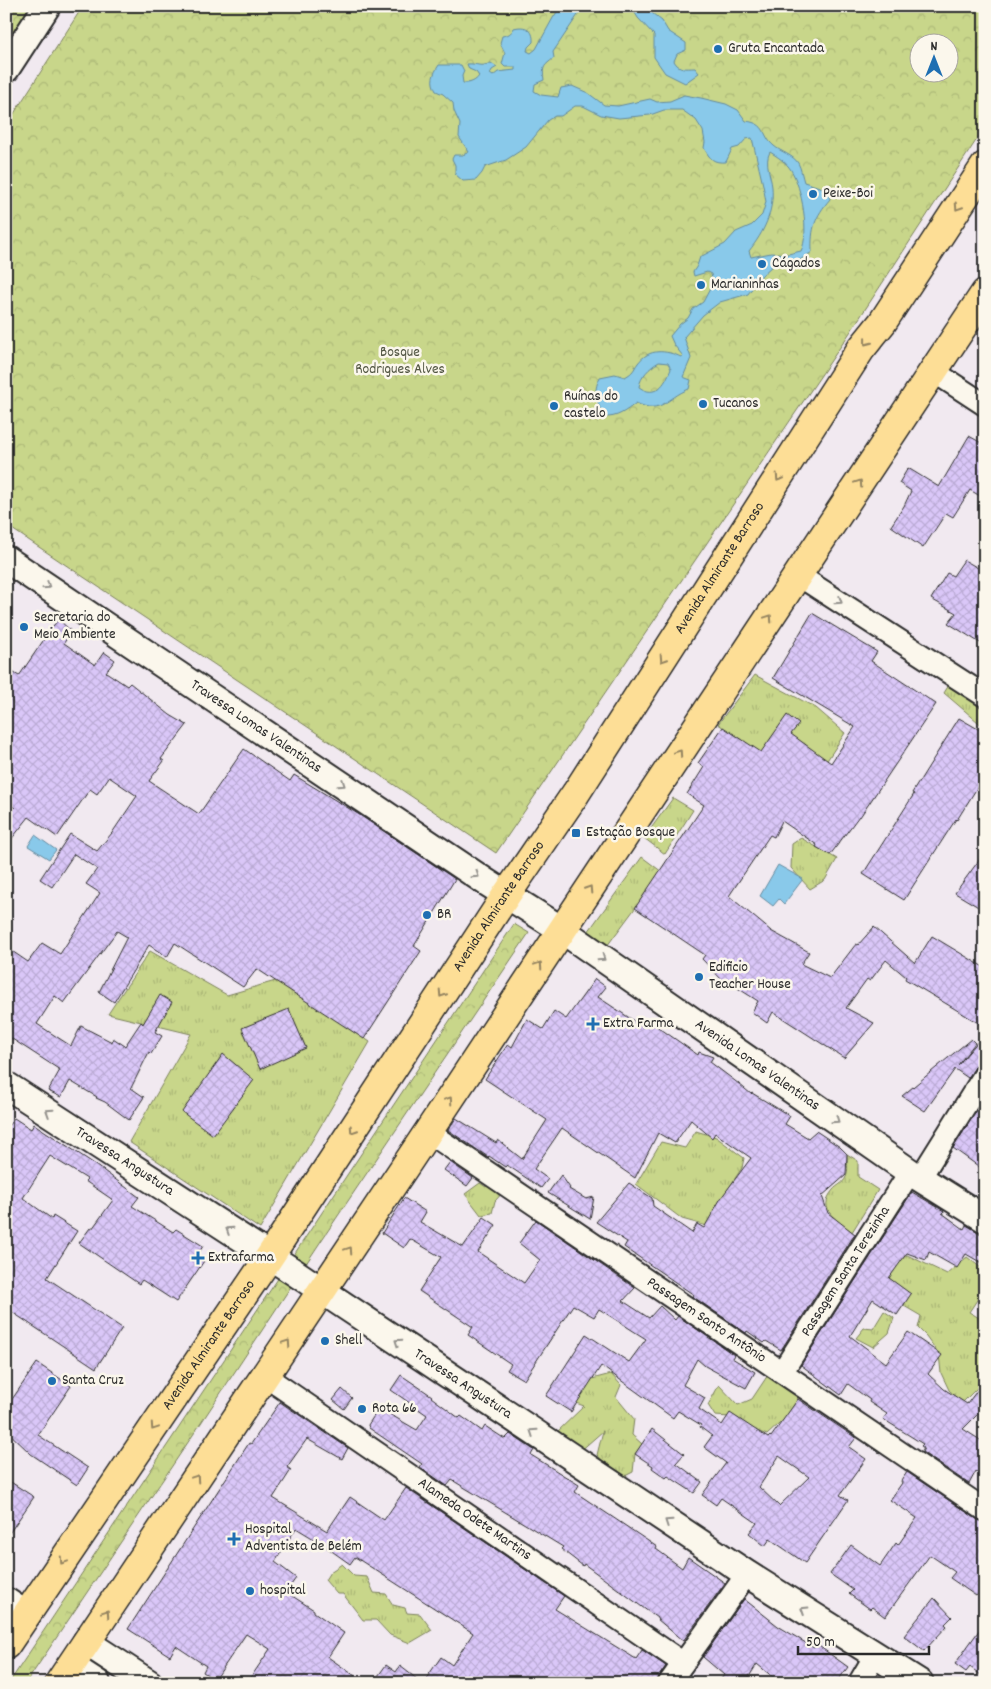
<svg xmlns="http://www.w3.org/2000/svg" width="991" height="1689" viewBox="0 0 991 1689" font-family="Dekko,sans-serif">
<defs>
<pattern id="grass-tufts" width="24" height="20" patternUnits="userSpaceOnUse" patternTransform="scale(1.25)"><rect width="24" height="20" fill="#c8d68a"/><path d="M3 7l-1-3M5 7V3M7 7l1-3M15 17l-1-3M17 17v-4M19 17l1-3" fill="none" stroke="#acb877"/></pattern>
<pattern id="forest-crowns" width="20" height="18" patternUnits="userSpaceOnUse" patternTransform="scale(1.25)"><rect width="20" height="18" fill="#c8d68a"/><path d="M2 6a3 3 0 1 1 6 0M12 15a3 3 0 1 1 6 0" fill="none" stroke="#acb877"/></pattern>
<pattern id="building-cross-hatch" width="8" height="8" patternUnits="userSpaceOnUse" patternTransform="scale(1.25)"><rect width="8" height="8" fill="#dac7f8"/><path d="M0 0l8 8M0 8l8-8" fill="none" stroke="#bbabd5"/></pattern>
</defs>
<rect width="100%" height="100%" fill="#f1e9f0"/>
<filter id="ink" filterUnits="userSpaceOnUse"><feTurbulence type="fractalNoise" baseFrequency=".02" numOctaves="2"/><feDisplacementMap in="SourceGraphic" scale="10" xChannelSelector="R" yChannelSelector="G"/><feConvolveMatrix kernelMatrix="1 2 1 2 8 2 1 2 1" color-interpolation-filters="sRGB"/></filter>
<g filter="url(#ink)">
<g fill="url(#grass-tufts)" stroke="#7a805a">
<polygon points="755,675 816,708 845,733 805,794 743,740 718,724"/>
<polygon points="952,680 985,701 985,728 944,693"/>
<polygon points="673,798 693,810 665,854 644,838"/>
<polygon points="801,838 837,859 825,880 810,889 791,868 792,844"/>
<polygon points="642,857 662,872 607,946 588,932"/>
<polygon points="150,951 227,995 279,980 370,1042 260,1229 129,1142 191,1034 108,1014"/>
<polygon points="696,1131 716,1137 744,1158 742,1168 716,1207 707,1226 682,1219 636,1184 661,1142 685,1148"/>
<path d="M 847,1154 L 858,1161 L 858,1177 L 878,1190 L 852,1232 C 838,1221 816,1210 833,1190 C 837,1185 843,1184 846,1177 C 849,1171 847,1160 847,1154 Z"/>
<polygon points="489,1182 504,1191 495,1201 492,1213 481,1215 465,1194 480,1183 486,1187"/>
<polygon points="907,1255 947,1274 967,1257 985,1271 985,1288 969,1312 981,1319 985,1314 985,1370 983,1371 984,1381 961,1404 949,1390 941,1373 939,1354 926,1336 918,1328 921,1316 904,1306 908,1293 885,1280 895,1263"/>
<polygon points="884,1311 894,1318 889,1333 873,1347 856,1338 864,1328 873,1329"/>
<polygon points="770,1372 800,1393 790,1414 767,1435 752,1429 730,1417 715,1416 708,1405 719,1385 738,1405 752,1399"/>
<polygon points="611,1374 621,1385 616,1397 634,1419 632,1435 642,1444 635,1454 633,1472 621,1478 597,1455 603,1431 579,1452 557,1432 584,1406 576,1403 592,1379"/>
<polygon points="342,1564 354,1576 367,1577 374,1593 386,1594 393,1605 405,1608 407,1613 420,1614 432,1630 410,1643 390,1635 376,1620 363,1620 343,1594 337,1594 325,1580 330,1572"/>
</g>
<g fill="url(#forest-crowns)" stroke="#7a805a" fill-rule="evenodd">
<polygon points="6,6 37,6 6,55"/>
<path d="M 83,6 L 985,6 L 985,127 L 845,340 L 496,853 L 6,525 L 6,126 ZM 918,42 L 948,42 L 948,72 L 918,72 Z"/>
<polygon points="514,924 529,933 321,1241 199,1426 26,1683 9,1683"/>
</g>
<g fill="#89c9ea" stroke="#638a9e" fill-rule="evenodd">
<path d="M 561,6 L 584,6 L 553,52 L 554,58 C 544,66 542,66 544,80 L 535,84 L 534,91 L 541,95 L 558,97 L 561,88 L 572,86 L 588,93 L 604,105 L 618,106 L 650,99 L 657,102 L 670,101 L 684,95 L 701,98 L 726,104 L 738,110 L 746,121 C 768,124 761,135 774,146 C 781,152 793,155 798,163 C 801,168 802,176 804,182 L 826,189 L 830,199 C 815,217 811,228 812,252 L 794,264 L 773,265 L 761,276 L 748,294 L 720,302 L 703,315 L 684,337 L 691,358 L 683,377 L 691,380 L 689,389 C 666,398 662,415 636,403 C 626,411 617,418 604,417 C 597,402 592,393 600,377 L 615,374 L 625,377 C 634,372 633,370 638,363 C 649,348 666,350 681,357 L 683,356 L 674,345 L 670,336 L 680,324 L 688,318 L 693,309 L 703,302 L 713,283 L 711,274 L 707,272 L 694,276 L 693,272 L 697,266 L 700,257 L 725,244 L 736,232 L 752,225 L 762,215 L 766,202 L 763,185 L 752,138 L 746,139 L 739,147 L 732,149 L 726,162 C 713,163 710,159 704,148 L 705,142 L 703,131 L 696,120 L 682,110 L 664,110 L 650,115 L 619,118 L 601,115 L 583,106 L 575,106 L 561,116 L 555,116 L 548,120 L 526,147 L 506,160 L 485,167 L 482,173 L 476,180 L 463,181 L 455,174 L 455,165 L 452,159 L 454,155 L 463,155 L 469,152 L 459,137 L 460,124 L 454,111 L 453,103 L 443,94 L 436,91 C 430,81 433,74 439,65 L 461,65 L 464,71 L 462,76 L 463,83 C 469,84 476,81 479,76 L 476,72 L 469,69 L 467,64 C 479,63 478,68 491,63 L 497,67 L 492,70 L 490,74 L 493,76 L 498,72 L 515,70 L 515,67 L 505,67 L 502,64 L 505,53 L 500,43 L 502,36 C 508,35 511,34 514,28 C 525,25 534,29 533,42 L 528,47 L 527,51 L 531,53 L 536,49 L 553,18 ZM 770,152 C 778,157 786,162 791,170 C 802,187 810,234 801,251 L 788,254 L 771,253 L 751,257 L 749,251 C 764,232 774,212 772,187 C 771,176 764,162 770,152 ZM 659,362 L 668,363 L 671,369 C 665,384 656,399 639,387 C 640,377 650,367 659,362 Z"/>
<path d="M 631,6 L 648,6 L 652,13 L 662,21 L 668,31 L 686,43 L 686,50 L 677,54 L 674,61 C 679,70 686,68 695,68 L 699,73 L 685,83 L 665,73 L 654,57 L 654,35 L 638,18 Z"/>
<polygon points="35,835 56,850 49,859 28,846"/>
<polygon points="778,865 803,879 784,904 779,899 773,906 760,896"/>
</g>
<g fill="url(#building-cross-hatch)" stroke="#2b2b2b" fill-rule="evenodd">
<polygon points="969,436 985,445 985,499 970,490 953,517 946,513 923,548 891,526 904,506 911,491 899,483 908,468 939,487"/>
<polygon points="964,560 985,572 985,646 948,623 956,613 931,599 947,573 953,576"/>
<polygon points="812,613 877,652 871,661 936,704 860,817 859,816 830,855 816,847 817,845 782,821 774,837 770,835 729,896 771,931 809,952 801,964 830,978 856,944 858,945 874,927 915,963 932,936 985,968 985,1027 905,979 906,977 886,960 870,981 867,979 846,1008 874,1023 844,1058 773,1012 767,1023 752,1012 758,1001 725,980 724,982 702,959 705,955 635,908 704,805 687,794 704,767 698,763 723,727 761,752 787,715 799,724 791,734 831,763 855,727 773,678"/>
<polygon points="58,619 71,631 64,643 95,665 104,652 115,660 106,672 127,686 130,683 170,715 187,725 161,759 164,761 149,781 199,814 244,749 290,781 294,775 358,814 455,879 414,946 421,951 364,1039 257,969 243,987 175,943 167,957 149,945 114,1002 99,992 127,937 117,931 64,1003 55,996 37,1024 71,1046 81,1026 112,1042 113,1038 125,1046 141,1022 143,1024 160,995 172,1002 155,1032 162,1036 151,1054 149,1052 131,1088 144,1097 129,1120 105,1102 96,1098 97,1097 70,1081 61,1097 48,1091 60,1070 6,1035 6,947 28,962 42,943 60,954 100,893 86,884 97,869 74,854 52,887 40,879 70,834 97,851 112,833 137,796 109,777 97,794 90,789 57,837 29,817 6,846 6,818 15,808 6,802 6,668 19,676"/>
<polygon points="959,718 985,733 985,775 957,820 956,819 904,900 863,874 914,794 912,793"/>
<polygon points="985,852 985,911 955,893"/>
<polygon points="595,979 606,987 598,997 643,1027 648,1020 698,1055 699,1052 713,1057 710,1062 739,1084 751,1094 752,1093 790,1116 785,1124 808,1138 816,1131 840,1147 847,1154 846,1175 822,1196 828,1213 855,1234 781,1350 766,1341 764,1343 747,1331 746,1333 692,1296 694,1295 624,1247 627,1242 596,1222 629,1183 652,1198 653,1206 692,1233 697,1224 704,1228 721,1198 751,1158 715,1133 712,1138 691,1120 675,1143 658,1133 635,1178 562,1128 534,1169 548,1179 541,1188 507,1165 505,1167 489,1156 488,1157 448,1130 456,1118 496,1143 498,1140 522,1159 547,1120 485,1079 508,1044 512,1047 527,1019 543,1029 554,1011 566,1019"/>
<polygon points="289,1009 306,1048 260,1069 242,1028"/>
<polygon points="985,1033 985,1062 980,1063 975,1067 968,1078 955,1069 925,1111 902,1096 971,1039 975,1043 958,1065"/>
<polygon points="223,1054 254,1080 213,1135 182,1112"/>
<polygon points="985,1098 985,1171 953,1148"/>
<polygon points="14,1118 31,1129 34,1124 96,1165 139,1197 132,1206 173,1232 176,1229 203,1246 197,1256 204,1261 176,1302 142,1280 139,1284 79,1243 90,1228 92,1229 113,1200 85,1181 87,1179 50,1156 23,1198 52,1219 53,1216 77,1231 47,1278 122,1328 96,1368 6,1308 6,1129"/>
<polygon points="450,1162 473,1178 467,1186 444,1170"/>
<polygon points="561,1175 570,1188 569,1189 586,1199 594,1197 590,1219 548,1193"/>
<polygon points="912,1192 944,1211 942,1213 964,1229 966,1225 980,1233 979,1234 985,1238 985,1265 966,1254 957,1268 929,1252 926,1260 907,1253 889,1278 911,1294 897,1315 873,1299 850,1336 886,1363 908,1332 942,1355 928,1374 944,1389 967,1404 985,1380 985,1407 963,1429 985,1443 985,1479 976,1471 969,1484 922,1452 924,1448 921,1446 923,1444 883,1419 887,1414 869,1402 870,1400 848,1384 841,1395 801,1365"/>
<path d="M 404,1198 L 426,1212 L 420,1222 L 463,1247 L 484,1217 L 496,1225 L 478,1252 L 524,1283 L 540,1260 L 519,1243 L 536,1220 L 635,1288 L 623,1301 L 649,1318 L 660,1306 L 675,1320 L 678,1316 L 734,1355 L 732,1358 L 755,1372 L 746,1388 L 705,1366 L 697,1359 L 683,1385 L 705,1398 L 699,1409 L 722,1425 L 730,1413 L 768,1438 L 770,1436 L 771,1437 L 798,1399 L 856,1438 L 849,1447 L 866,1459 L 840,1495 L 848,1500 L 805,1563 L 770,1539 L 765,1546 L 749,1533 L 757,1523 L 721,1498 L 716,1505 L 702,1495 L 726,1463 L 704,1447 L 712,1436 L 700,1427 L 701,1425 L 678,1411 L 673,1418 L 601,1366 L 571,1412 L 546,1396 L 586,1334 L 629,1362 L 646,1339 L 599,1309 L 594,1317 L 573,1305 L 524,1380 L 507,1370 L 511,1364 L 468,1335 L 473,1327 L 419,1291 L 441,1257 L 410,1239 L 404,1248 L 382,1233 ZM 779,1456 L 809,1477 L 779,1506 L 759,1487 Z"/>
<polygon points="37,1363 71,1386 38,1435 88,1468 77,1485 31,1454 6,1430 6,1408"/>
<polygon points="401,1375 432,1396 431,1397 459,1418 461,1416 482,1431 485,1426 505,1439 510,1434 534,1450 531,1455 579,1485 575,1492 657,1547 656,1549 682,1568 688,1557 725,1583 683,1641 657,1619 657,1618 607,1581 584,1564 583,1566 561,1549 563,1547 452,1480 447,1486 420,1467 422,1464 369,1428 368,1425 379,1408 417,1430 427,1415 391,1390"/>
<polygon points="342,1389 352,1398 344,1409 333,1400"/>
<polygon points="280,1402 348,1448 342,1459 307,1439 287,1467 291,1470 273,1498 327,1531 350,1497 384,1520 406,1488 564,1596 555,1609 636,1659 642,1650 666,1666 659,1676 657,1683 423,1683 441,1657 452,1665 473,1633 355,1557 350,1564 319,1542 296,1528 275,1562 296,1578 286,1592 314,1610 314,1612 344,1633 328,1657 365,1683 247,1683 270,1649 246,1634 215,1680 203,1672 206,1666 176,1646 170,1656 128,1629 249,1443 251,1444"/>
<polygon points="652,1429 684,1454 676,1463 702,1482 694,1493 668,1476 666,1478 652,1468 653,1466 635,1454"/>
<polygon points="907,1472 978,1520 985,1522 985,1588 976,1596 950,1578 955,1572 930,1555 885,1617 872,1607 870,1609 849,1594 853,1590 830,1574 851,1545 880,1566 896,1543 898,1545 917,1518 890,1500 902,1483 901,1481"/>
<polygon points="6,1479 34,1497 6,1538"/>
<polygon points="934,1598 952,1617 945,1624 947,1626 924,1651 904,1636"/>
<polygon points="744,1599 778,1626 814,1648 816,1644 848,1667 836,1683 780,1683 757,1664 745,1683 718,1683 724,1675 703,1657"/>
<polygon points="985,1622 985,1678 970,1667 966,1672 955,1664"/>
<polygon points="386,1665 396,1672 400,1666 422,1683 373,1683"/>
<polygon points="690,1675 701,1683 685,1683"/>
</g>
<g fill="none" stroke-linecap="round" stroke-linejoin="round">
<defs>
<g id="minor">
<polyline points="933,371 985,405"/>
<polyline points="798,575 985,696"/>
<path id="s1" d="M 428,1132 L 985,1510"/>
<polyline points="920,1178 985,1074"/>
<path id="s2" d="M 782,1372 L 910,1172"/>
<path id="s3" d="M 265,1376 L 683,1663"/>
<polyline points="669,1683 747,1574"/>
<polyline points="859,1683 876,1654"/>
</g>
<g id="tertiary">
<polyline points="6,69 47,6"/>
<path id="s4" d="M 6,559 L 486,882 L 562,930 L 910,1172 L 985,1219"/>
<path id="s5" d="M 6,1085 L 294,1272 L 747,1574 L 920,1683"/>
<polyline points="6,1601 27,1615"/>
<polyline points="86,1642 149,1683"/>
<polyline points="71,1666 97,1683"/>
</g>
<g id="trunk">
<path id="s6" d="M 6,1645 L 270,1256 L 507,894 L 576,793 L 861,349 L 882,323 L 985,166"/>
<polyline points="59,1683 428,1132 985,293"/>
</g>
</defs>
<use href="#minor" stroke="#2b2b2b" stroke-width="25"/>
<use href="#tertiary" stroke="#2b2b2b" stroke-width="30"/>
<use href="#trunk" stroke="#2b2b2b" stroke-width="31"/>
<use href="#minor" stroke="#fbf7ec" stroke-width="21"/>
<use href="#tertiary" stroke="#fbf7ec" stroke-width="26"/>
<use href="#trunk" stroke="#fdde96" stroke-width="28"/>
</g>
<defs><path id="oneway-chevron" d="M-2-3.5L2.5 0L-2 3.5" fill="none" stroke-width="1.6" stroke-linecap="round" stroke-linejoin="round" transform="scale(1.25)"/></defs>
<g stroke="#948460">
<use href="#oneway-chevron" transform="translate(958 207) rotate(123)"/>
<use href="#oneway-chevron" transform="translate(867 342) rotate(128)"/>
<use href="#oneway-chevron" transform="translate(779 478) rotate(123)"/>
<use href="#oneway-chevron" transform="translate(859 483) rotate(-56)"/>
<use href="#oneway-chevron" transform="translate(769 618) rotate(-56)"/>
<use href="#oneway-chevron" transform="translate(663 659) rotate(123)"/>
<use href="#oneway-chevron" transform="translate(679 753) rotate(-56)"/>
<use href="#oneway-chevron" transform="translate(589 889) rotate(-57)"/>
<use href="#oneway-chevron" transform="translate(539 965) rotate(-56)"/>
<use href="#oneway-chevron" transform="translate(442 994) rotate(123)"/>
<use href="#oneway-chevron" transform="translate(449 1100) rotate(-56)"/>
<use href="#oneway-chevron" transform="translate(353 1130) rotate(123)"/>
<use href="#oneway-chevron" transform="translate(349 1250) rotate(-56)"/>
<use href="#oneway-chevron" transform="translate(287 1343) rotate(-56)"/>
<use href="#oneway-chevron" transform="translate(154 1427) rotate(124)"/>
<use href="#oneway-chevron" transform="translate(196 1478) rotate(-56)"/>
<use href="#oneway-chevron" transform="translate(63 1561) rotate(124)"/>
<use href="#oneway-chevron" transform="translate(106 1613) rotate(-56)"/>
</g>
<g stroke="#93918c">
<use href="#oneway-chevron" transform="translate(47 586) rotate(34)"/>
<use href="#oneway-chevron" transform="translate(839 601) rotate(33)"/>
<use href="#oneway-chevron" transform="translate(342 784) rotate(34)"/>
<use href="#oneway-chevron" transform="translate(476 875) rotate(34)"/>
<use href="#oneway-chevron" transform="translate(602 958) rotate(35)"/>
<use href="#oneway-chevron" transform="translate(49 1112) rotate(-147)"/>
<use href="#oneway-chevron" transform="translate(836 1120) rotate(35)"/>
<use href="#oneway-chevron" transform="translate(229 1230) rotate(-147)"/>
<use href="#oneway-chevron" transform="translate(398 1342) rotate(-146)"/>
<use href="#oneway-chevron" transform="translate(533 1432) rotate(-146)"/>
<use href="#oneway-chevron" transform="translate(668 1522) rotate(-146)"/>
<use href="#oneway-chevron" transform="translate(804 1610) rotate(-148)"/>
</g>
</g>
<g fill="#1f6fb2" stroke="#fbf7ec" stroke-width="2">
<circle cx="718" cy="49" r="5"/>
<circle cx="813" cy="194" r="5"/>
<circle cx="762" cy="264" r="5"/>
<circle cx="701" cy="285" r="5"/>
<circle cx="703" cy="404" r="5"/>
<circle cx="554" cy="406" r="5"/>
<circle cx="24" cy="627" r="5"/>
<rect x="571" y="828" width="10" height="10" rx="2.5"/>
<circle cx="427" cy="915" r="5"/>
<circle cx="699" cy="977" r="5"/>
<path d="M590.5 1016.5h5v5h5v5h-5v5h-5v-5h-5v-5h5z"/>
<path d="M195.5 1250.5h5v5h5v5h-5v5h-5v-5h-5v-5h5z"/>
<circle cx="325" cy="1341" r="5"/>
<circle cx="52" cy="1381" r="5"/>
<circle cx="362" cy="1409" r="5"/>
<path d="M231.5 1531.5h5v5h5v5h-5v5h-5v-5h-5v-5h5z"/>
<circle cx="250" cy="1591" r="5"/>
</g>
<g text-anchor="middle" dominant-baseline="central" stroke-width="5" stroke-linejoin="round" paint-order="stroke">
<g font-size="15" fill="#2b2b2b" stroke="#fbf7ec" text-anchor="start">
<text x="728" y="49">Gruta Encantada</text>
<text x="823" y="194">Peixe-Boi</text>
<text x="772" y="264">Cágados</text>
<text x="711" y="285">Marianinhas</text>
<text x="564" y="397">Ruínas do<tspan x="564" dy="17">castelo</tspan></text>
<text x="713" y="404">Tucanos</text>
<text x="34" y="618">Secretaria do<tspan x="34" dy="17">Meio Ambiente</tspan></text>
<text x="586" y="833">Estação Bosque</text>
<text x="437" y="915">BR</text>
<text x="709" y="968">Edificio<tspan x="709" dy="17">Teacher House</tspan></text>
<text x="603" y="1024">Extra Farma</text>
<text x="208" y="1258">Extrafarma</text>
<text x="335" y="1341">Shell</text>
<text x="62" y="1381">Santa Cruz</text>
<text x="372" y="1409">Rota 66</text>
<text x="245" y="1530">Hospital<tspan x="245" dy="17">Adventista de Belém</tspan></text>
<text x="260" y="1591">hospital</text>
</g>
<g font-size="15" fill="#525643" stroke="#fbf7ec">
<text x="400" y="353">Bosque<tspan x="400" dy="17">Rodrigues Alves</tspan></text>
</g>
<g font-size="15" fill="#2b2b2b" stroke="#fbf7ec">
<text stroke="none"><textPath href="#s6" startOffset="1292">Avenida Almirante Barroso</textPath></text>
<text stroke="none"><textPath href="#s4" startOffset="301">Travessa Lomas Valentinas</textPath></text>
<text stroke="none"><textPath href="#s6" startOffset="888">Avenida Almirante Barroso</textPath></text>
<text stroke="none"><textPath href="#s4" startOffset="906">Avenida Lomas Valentinas</textPath></text>
<text stroke="none"><textPath href="#s5" startOffset="141">Travessa Angustura</textPath></text>
<text stroke="none"><textPath href="#s2" startOffset="119">Passagem Santa Terezinha</textPath></text>
<text stroke="none"><textPath href="#s1" startOffset="336">Passagem Santo Antônio</textPath></text>
<text stroke="none"><textPath href="#s6" startOffset="362">Avenida Almirante Barroso</textPath></text>
<text stroke="none"><textPath href="#s5" startOffset="546">Travessa Angustura</textPath></text>
<text stroke="none"><textPath href="#s3" startOffset="254">Alameda Odete Martins</textPath></text>
</g>
</g>
<rect width="991" height="1689" fill="none" stroke="#fbf7ec" stroke-width="25"/>
<rect x="12" y="12" width="966" height="1664" fill="none" stroke="#2b2b2b" stroke-width="2" filter="url(#ink)"/>
<g transform="translate(934 58)"><circle r="24" fill="#fbf7ec" stroke="#a8a59f"/>
<path d="M0-4L9 19L0 12L-9 19Z" fill="#1f6fb2"/>
<text y="-8" font-size="14" font-weight="bold" text-anchor="middle" fill="#2b2b2b">N</text>
</g>
<path d="M798 1646v8h131v-8" fill="none" stroke="#2b2b2b" stroke-width="2.5"/>
<text x="806" y="1646" font-size="15" fill="#2b2b2b" stroke="#fbf7ec" stroke-width="4" paint-order="stroke">50 m</text>
</svg>
